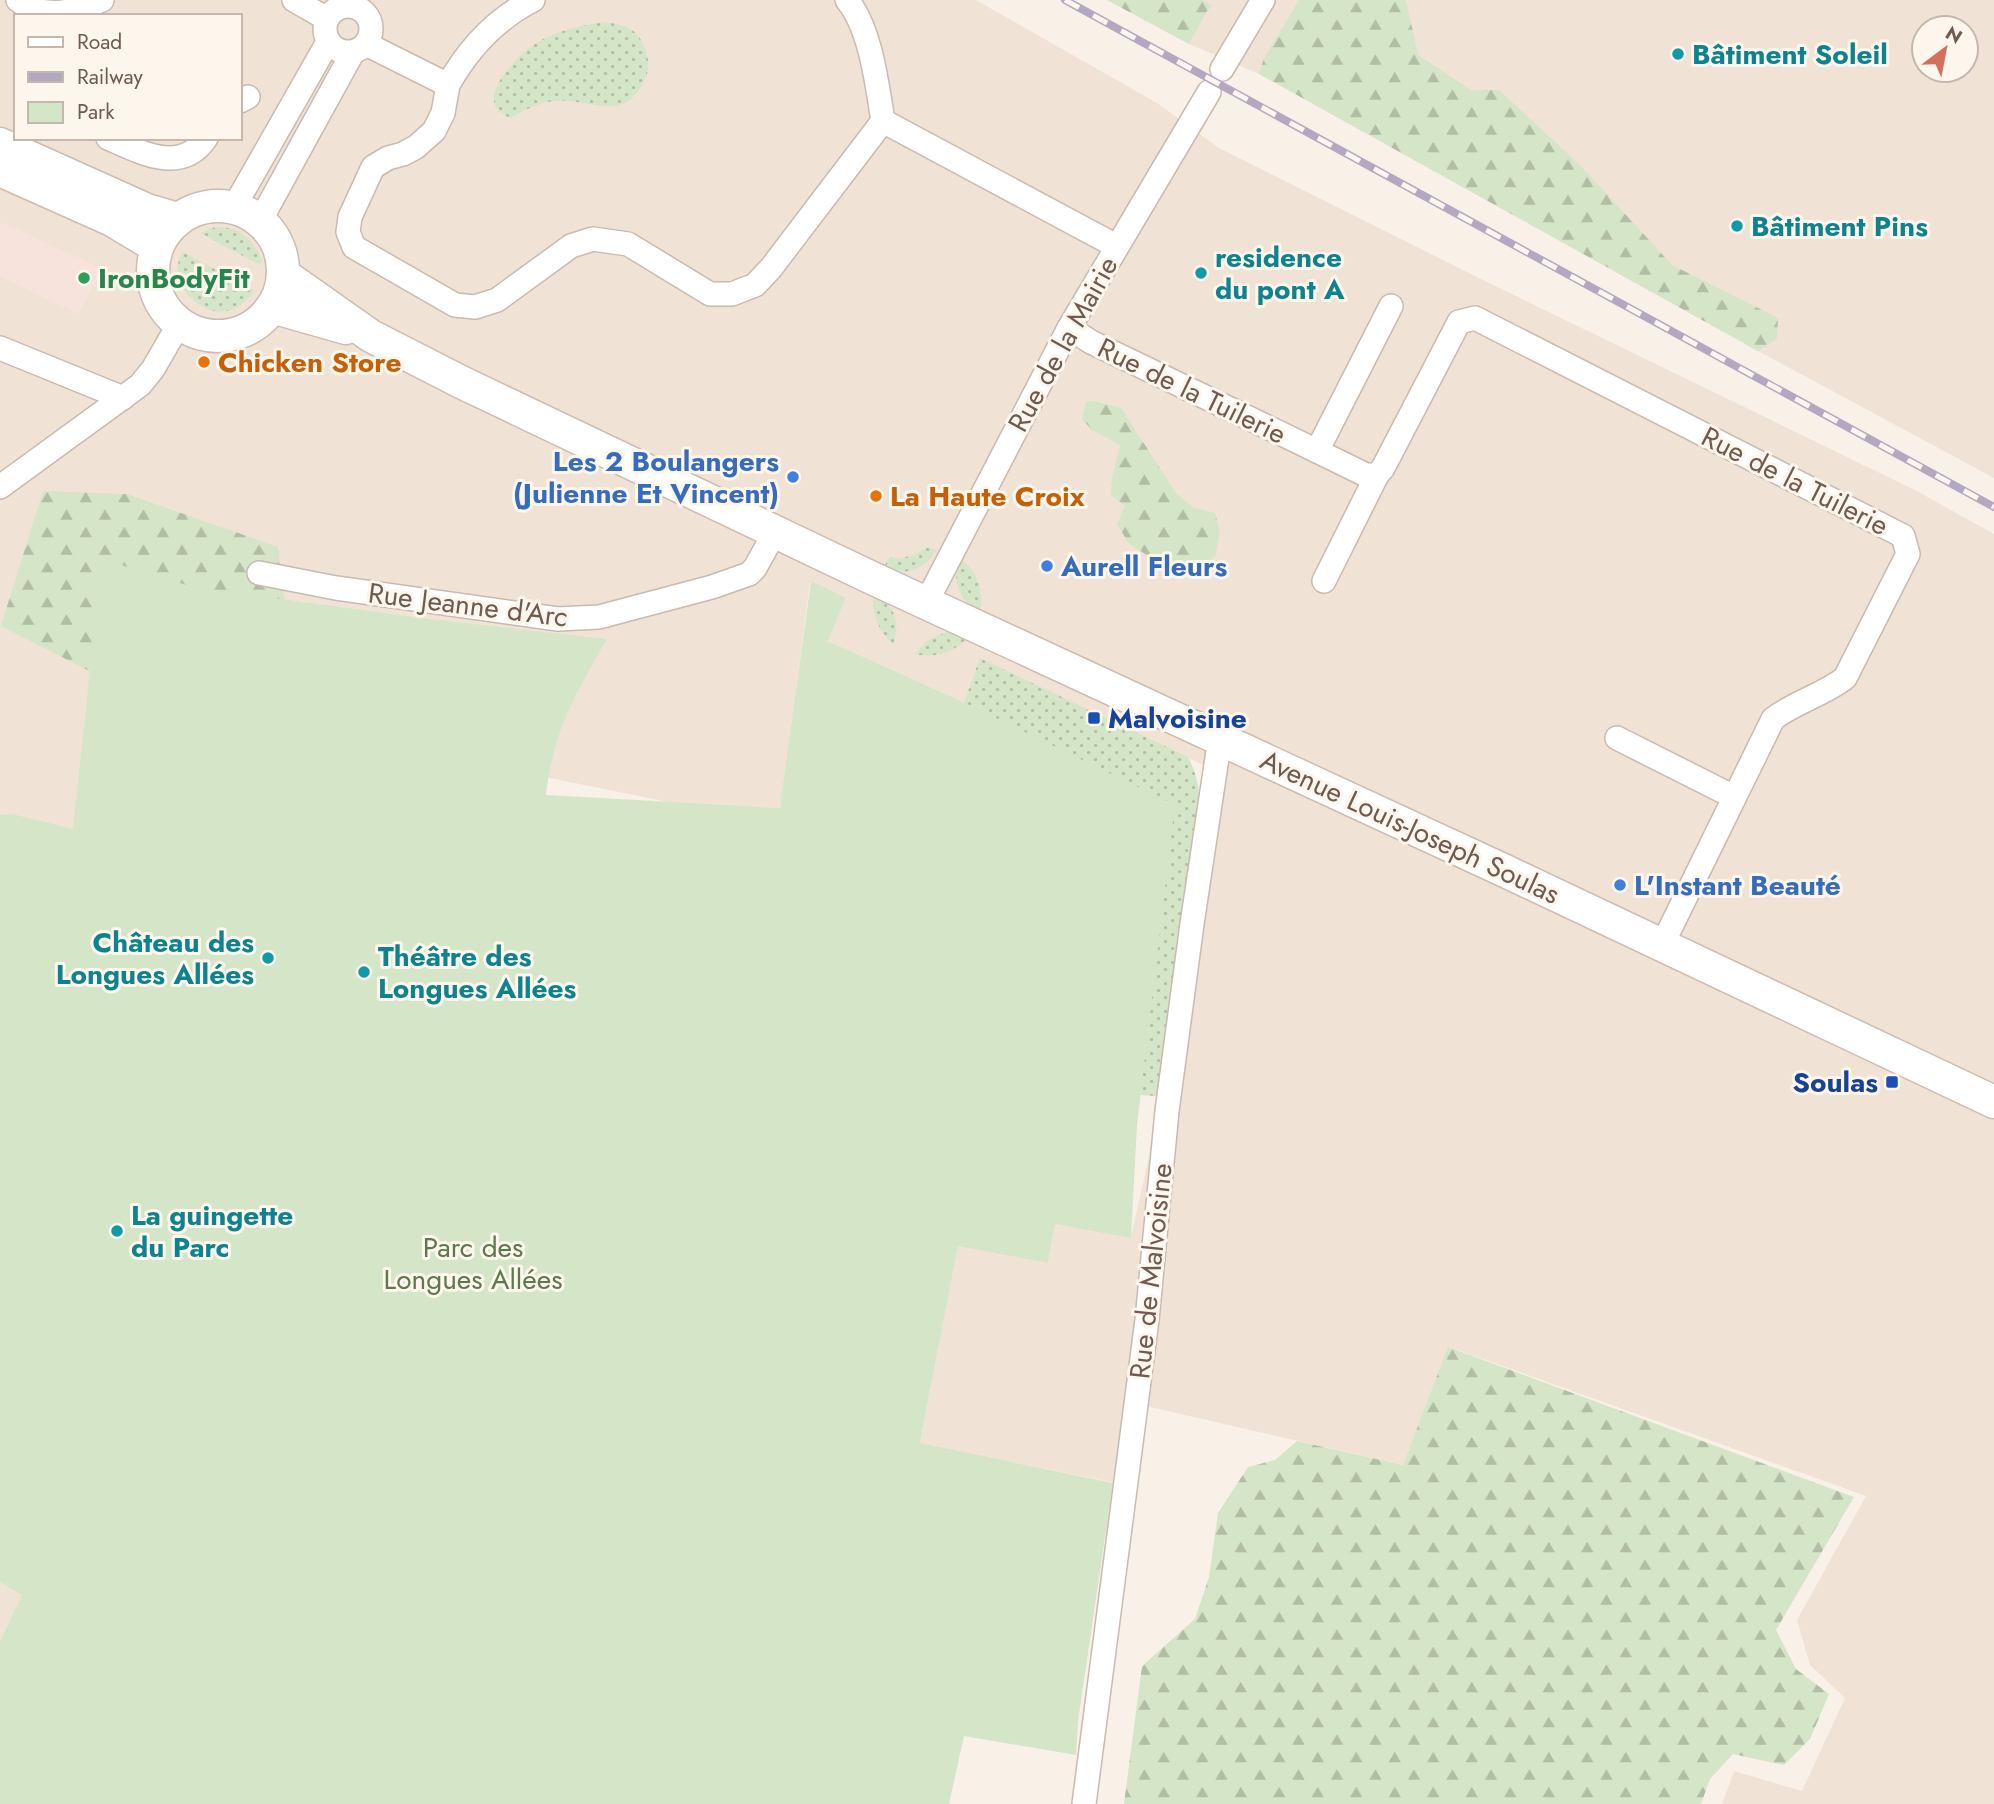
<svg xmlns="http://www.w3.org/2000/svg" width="1994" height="1804" viewBox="0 0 1994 1804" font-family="Jost,sans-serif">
<defs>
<pattern id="grass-dots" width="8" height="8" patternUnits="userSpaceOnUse" patternTransform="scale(1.75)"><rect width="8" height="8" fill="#d5e5c7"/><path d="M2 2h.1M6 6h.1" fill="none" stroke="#b1bda4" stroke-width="1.8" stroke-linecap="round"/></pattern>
<pattern id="forest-firs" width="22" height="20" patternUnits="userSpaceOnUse" patternTransform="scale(1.75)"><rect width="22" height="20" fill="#d5e5c7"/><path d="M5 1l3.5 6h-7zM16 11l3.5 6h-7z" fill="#b1bda4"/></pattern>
</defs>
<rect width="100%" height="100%" fill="#f9f1e7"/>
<g fill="#f0e3d6" fill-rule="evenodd">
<path d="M 0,0 L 976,0 L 1157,103 L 1219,148 L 1479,278 L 1915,490 L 1994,534 L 1994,1804 L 1722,1804 L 1734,1771 L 1802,1791 L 1845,1698 L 1810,1665 L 1797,1620 L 1866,1496 L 1449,1347 L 1403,1465 L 1128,1402 L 1116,1483 L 920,1444 L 958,1245 L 1048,1263 L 1055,1224 L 1131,1237 L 1191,968 L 1220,773 L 980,659 L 964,702 L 828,641 L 846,598 L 810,582 L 781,808 L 668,802 L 535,775 L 0,1804 ZM 16,16 L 240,16 L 240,138 L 16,138 Z"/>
<path d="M 1107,0 L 1994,0 L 1994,478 L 1758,351 L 1259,74 L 1189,44 ZM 1924,28 L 1966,28 L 1966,70 L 1924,70 Z"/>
</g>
<polygon fill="#f8e3dc" points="0,222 101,268 79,314 0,276"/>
<g fill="url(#grass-dots)">
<path d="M 605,22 C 619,24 633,26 641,40 C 648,54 652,66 644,81 C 622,125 593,98 555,101 C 538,102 526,110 511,118 C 469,104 515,57 536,43 C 556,31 582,25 605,22 Z"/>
<path d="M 222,227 C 243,229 254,242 262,260 L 260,265 L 200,233 L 210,228 Z"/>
<path d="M 183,252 L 255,291 C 248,299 238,309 227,311 C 198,317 164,279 183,252 Z"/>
<path d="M 927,547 L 936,550 C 926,570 903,577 883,568 L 890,557 C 901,561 918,554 927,547 Z"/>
<path d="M 959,558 C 979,571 983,591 980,613 C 960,600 951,582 959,558 Z"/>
<path d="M 873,594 C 895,604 901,623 893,645 C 878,629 872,616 873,594 Z"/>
<path d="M 954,631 L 969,637 C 954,652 936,659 915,654 C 926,640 936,634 954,631 Z"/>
<path d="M 980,658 L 1188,757 C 1203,785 1199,803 1196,833 L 1156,1096 L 1123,1094 L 964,702 Z"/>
</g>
<g fill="url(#forest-firs)">
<polygon points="1107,0 1202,0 1212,6 1207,11 1189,44"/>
<polygon points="1299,0 1406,0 1418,55 1471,90 1499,90 1580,165 1672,265 1778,318 1777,339 1758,351 1259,74 1264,58"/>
<polygon points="1094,401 1121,408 1176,493 1194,508 1215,513 1220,532 1215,557 1202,567 1155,560 1129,544 1117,524 1125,506 1111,495 1112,478 1120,445 1092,430 1082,419 1086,402"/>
<polygon points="43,491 127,494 278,547 288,627 101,677 1,626"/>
<polygon points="1448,1347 1854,1497 1776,1630 1796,1669 1829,1694 1810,1739 1784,1765 1733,1754 1710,1779 1701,1804 1124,1804 1142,1666 1195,1619 1209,1577 1218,1513 1248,1467 1275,1460 1297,1441 1403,1465"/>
</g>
<path fill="#d5e5c7" d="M 111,562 L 193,587 L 420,618 L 607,639 C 576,693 553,731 546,795 L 780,808 L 811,581 L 846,598 L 828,641 L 957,699 L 1175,805 L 1137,1125 L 1131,1238 L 1055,1224 L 1048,1263 L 958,1246 L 920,1443 L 1113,1483 L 1078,1721 L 1076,1755 L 964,1736 L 949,1804 L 0,1804 L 0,1642 L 22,1595 L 0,1582 L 0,815 L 12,814 L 73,829 L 100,577 Z"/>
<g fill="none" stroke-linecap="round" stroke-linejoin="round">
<defs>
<g id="minor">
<path d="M 18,0 C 46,21 73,12 102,0"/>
<polyline points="294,0 327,19"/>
<circle cx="348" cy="29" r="23"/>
<path d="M 366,44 L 448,85 C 468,49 496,19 533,0"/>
<polyline points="1222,69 1263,0"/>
<path d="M 448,85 L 443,113 L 434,131 L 416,147 L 403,154 L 388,158 L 373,167 L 350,217 L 348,232 L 354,247 L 455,305 L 475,307 L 497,300 L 571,246 L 593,239 L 628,244 L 710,294 L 732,294 L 755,285 L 771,268 L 883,121 C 877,85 871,29 847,0"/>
<polyline points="240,101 248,97"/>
<polyline points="883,121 1116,246"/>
<path d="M 108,138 C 140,152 181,175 206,138"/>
<polyline points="234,207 328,42"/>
<polyline points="260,221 353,52"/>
<polyline points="1069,328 1091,342 1317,451 1391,306"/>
<polyline points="0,348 123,398"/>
<path d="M 1317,451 L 1366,475 L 1377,475 L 1383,468 L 1459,322 L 1475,318 L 1903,536 L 1908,554 L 1845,678 C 1823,695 1795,702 1773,719 L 1662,945"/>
<polyline points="0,487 140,385 153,369 179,324"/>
<polyline points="259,573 336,588 558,619 599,617 712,587 749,574 755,568 775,532"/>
<polyline points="1324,581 1377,475"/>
<polyline points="926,603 1069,328 1209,92"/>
<polyline points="1617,738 1734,797"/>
<polyline points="1084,1804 1147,1320 1167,1111 1192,924 1220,738"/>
</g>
<g id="secondary">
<polyline points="0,144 147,210 178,219"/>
<polyline points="0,170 112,220 157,247"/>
<circle cx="218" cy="271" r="65"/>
<polyline points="283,274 371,336 461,382 872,578 1503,870 1994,1102"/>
<polyline points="272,307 346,328"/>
</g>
</defs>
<use href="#minor" stroke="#cab9ae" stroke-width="26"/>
<use href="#secondary" stroke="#cebbaf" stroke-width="35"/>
<use href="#minor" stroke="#fff" stroke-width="23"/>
<use href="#secondary" stroke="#fff" stroke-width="32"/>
<defs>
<polyline id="rail" points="1065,0 1994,507"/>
</defs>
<use href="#rail" stroke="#b4a7c2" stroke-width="8"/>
<use href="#rail" stroke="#fdf6ed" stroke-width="5" stroke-dasharray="16" stroke-linecap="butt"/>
</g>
<g fill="#0f9aa8" stroke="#fdf6ed" stroke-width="2.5">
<circle cx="1678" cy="54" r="7"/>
<circle cx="1737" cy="226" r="7"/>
<circle cx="1201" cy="273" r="7"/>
<circle cx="268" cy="958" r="7"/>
<circle cx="364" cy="972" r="7"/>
<circle cx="117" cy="1231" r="7"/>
</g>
<circle fill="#2e9e5b" stroke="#fdf6ed" stroke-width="2.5" cx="84" cy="278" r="7"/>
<g fill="#e8710a" stroke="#fdf6ed" stroke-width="2.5">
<circle cx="204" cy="362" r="7"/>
<circle cx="876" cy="496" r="7"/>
</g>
<g fill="#3f7fe0" stroke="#fdf6ed" stroke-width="2.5">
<circle cx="793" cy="477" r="7"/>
<circle cx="1047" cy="566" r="7"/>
<circle cx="1620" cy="885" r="7"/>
</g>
<g fill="#1a4fb4" stroke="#fdf6ed" stroke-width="2.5">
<rect x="1087" y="711" width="14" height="14" rx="3.5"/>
<rect x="1885" y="1075" width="14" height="14" rx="3.5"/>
</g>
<g text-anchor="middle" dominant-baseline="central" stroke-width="6" stroke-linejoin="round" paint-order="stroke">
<g font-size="28" font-weight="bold" fill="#0d838f" stroke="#fdf6ed" text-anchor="start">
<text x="1692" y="54">Bâtiment Soleil</text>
<text x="1751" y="226">Bâtiment Pins</text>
<text x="1215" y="257">residence<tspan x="1215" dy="32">du pont A</tspan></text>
<text x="254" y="942" text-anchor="end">Château des<tspan x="254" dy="32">Longues Allées</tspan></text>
<text x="378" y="956">Théâtre des<tspan x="378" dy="32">Longues Allées</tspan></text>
<text x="131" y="1215">La guingette<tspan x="131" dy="32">du Parc</tspan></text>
</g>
<g font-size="28" font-weight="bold" fill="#27864d" stroke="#fdf6ed" text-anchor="start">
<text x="98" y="278">IronBodyFit</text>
</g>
<g font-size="28" fill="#70594f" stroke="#fdf6ed">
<text transform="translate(1063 344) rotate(-61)">Rue de la Mairie</text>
<text transform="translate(1192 391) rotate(26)">Rue de la Tuilerie</text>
<text transform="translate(1795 481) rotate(27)">Rue de la Tuilerie</text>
<text transform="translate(468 605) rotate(7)">Rue Jeanne d'Arc</text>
<text transform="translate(1410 827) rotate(25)">Avenue Louis-Joseph Soulas</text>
<text transform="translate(1151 1271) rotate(-84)">Rue de Malvoisine</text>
</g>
<g font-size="28" font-weight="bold" fill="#c56008" stroke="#fdf6ed" text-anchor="start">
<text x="218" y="362">Chicken Store</text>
<text x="890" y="496">La Haute Croix</text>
</g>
<g font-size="28" font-weight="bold" fill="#366cbe" stroke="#fdf6ed" text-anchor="start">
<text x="779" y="461" text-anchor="end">Les 2 Boulangers<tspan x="779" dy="32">(Julienne Et Vincent)</tspan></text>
<text x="1061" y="566">Aurell Fleurs</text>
<text x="1634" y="885">L'Instant Beauté</text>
</g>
<g font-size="28" font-weight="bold" fill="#164399" stroke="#fdf6ed" text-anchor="start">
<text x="1108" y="718">Malvoisine</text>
<text x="1878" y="1082" text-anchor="end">Soulas</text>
</g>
<g font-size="28" fill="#5b7a4b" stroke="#fdf6ed">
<text x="473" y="1247">Parc des<tspan x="473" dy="32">Longues Allées</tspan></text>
</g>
</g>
<rect x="14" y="14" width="228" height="126" fill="#fdf6ed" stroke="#c5b7ae" stroke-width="2"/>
<rect x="28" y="37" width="35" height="10" fill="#ffffff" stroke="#c5b7ae" stroke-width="2"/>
<text x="77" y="49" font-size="21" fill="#70594f">Road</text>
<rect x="28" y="72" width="35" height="10" fill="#b4a7c2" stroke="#c5b7ae" stroke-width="2"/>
<text x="77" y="84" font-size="21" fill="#70594f">Railway</text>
<rect x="28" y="102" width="35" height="21" fill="#d5e5c7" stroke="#c5b7ae" stroke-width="2"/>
<text x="77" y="119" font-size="21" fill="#70594f">Park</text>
<g transform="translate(1945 49) rotate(32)"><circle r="33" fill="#fdf6ed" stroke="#c5b7ae" stroke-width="2"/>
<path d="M0-5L12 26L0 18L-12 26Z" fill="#d4705b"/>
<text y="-10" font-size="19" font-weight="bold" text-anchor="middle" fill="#70594f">N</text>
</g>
</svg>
